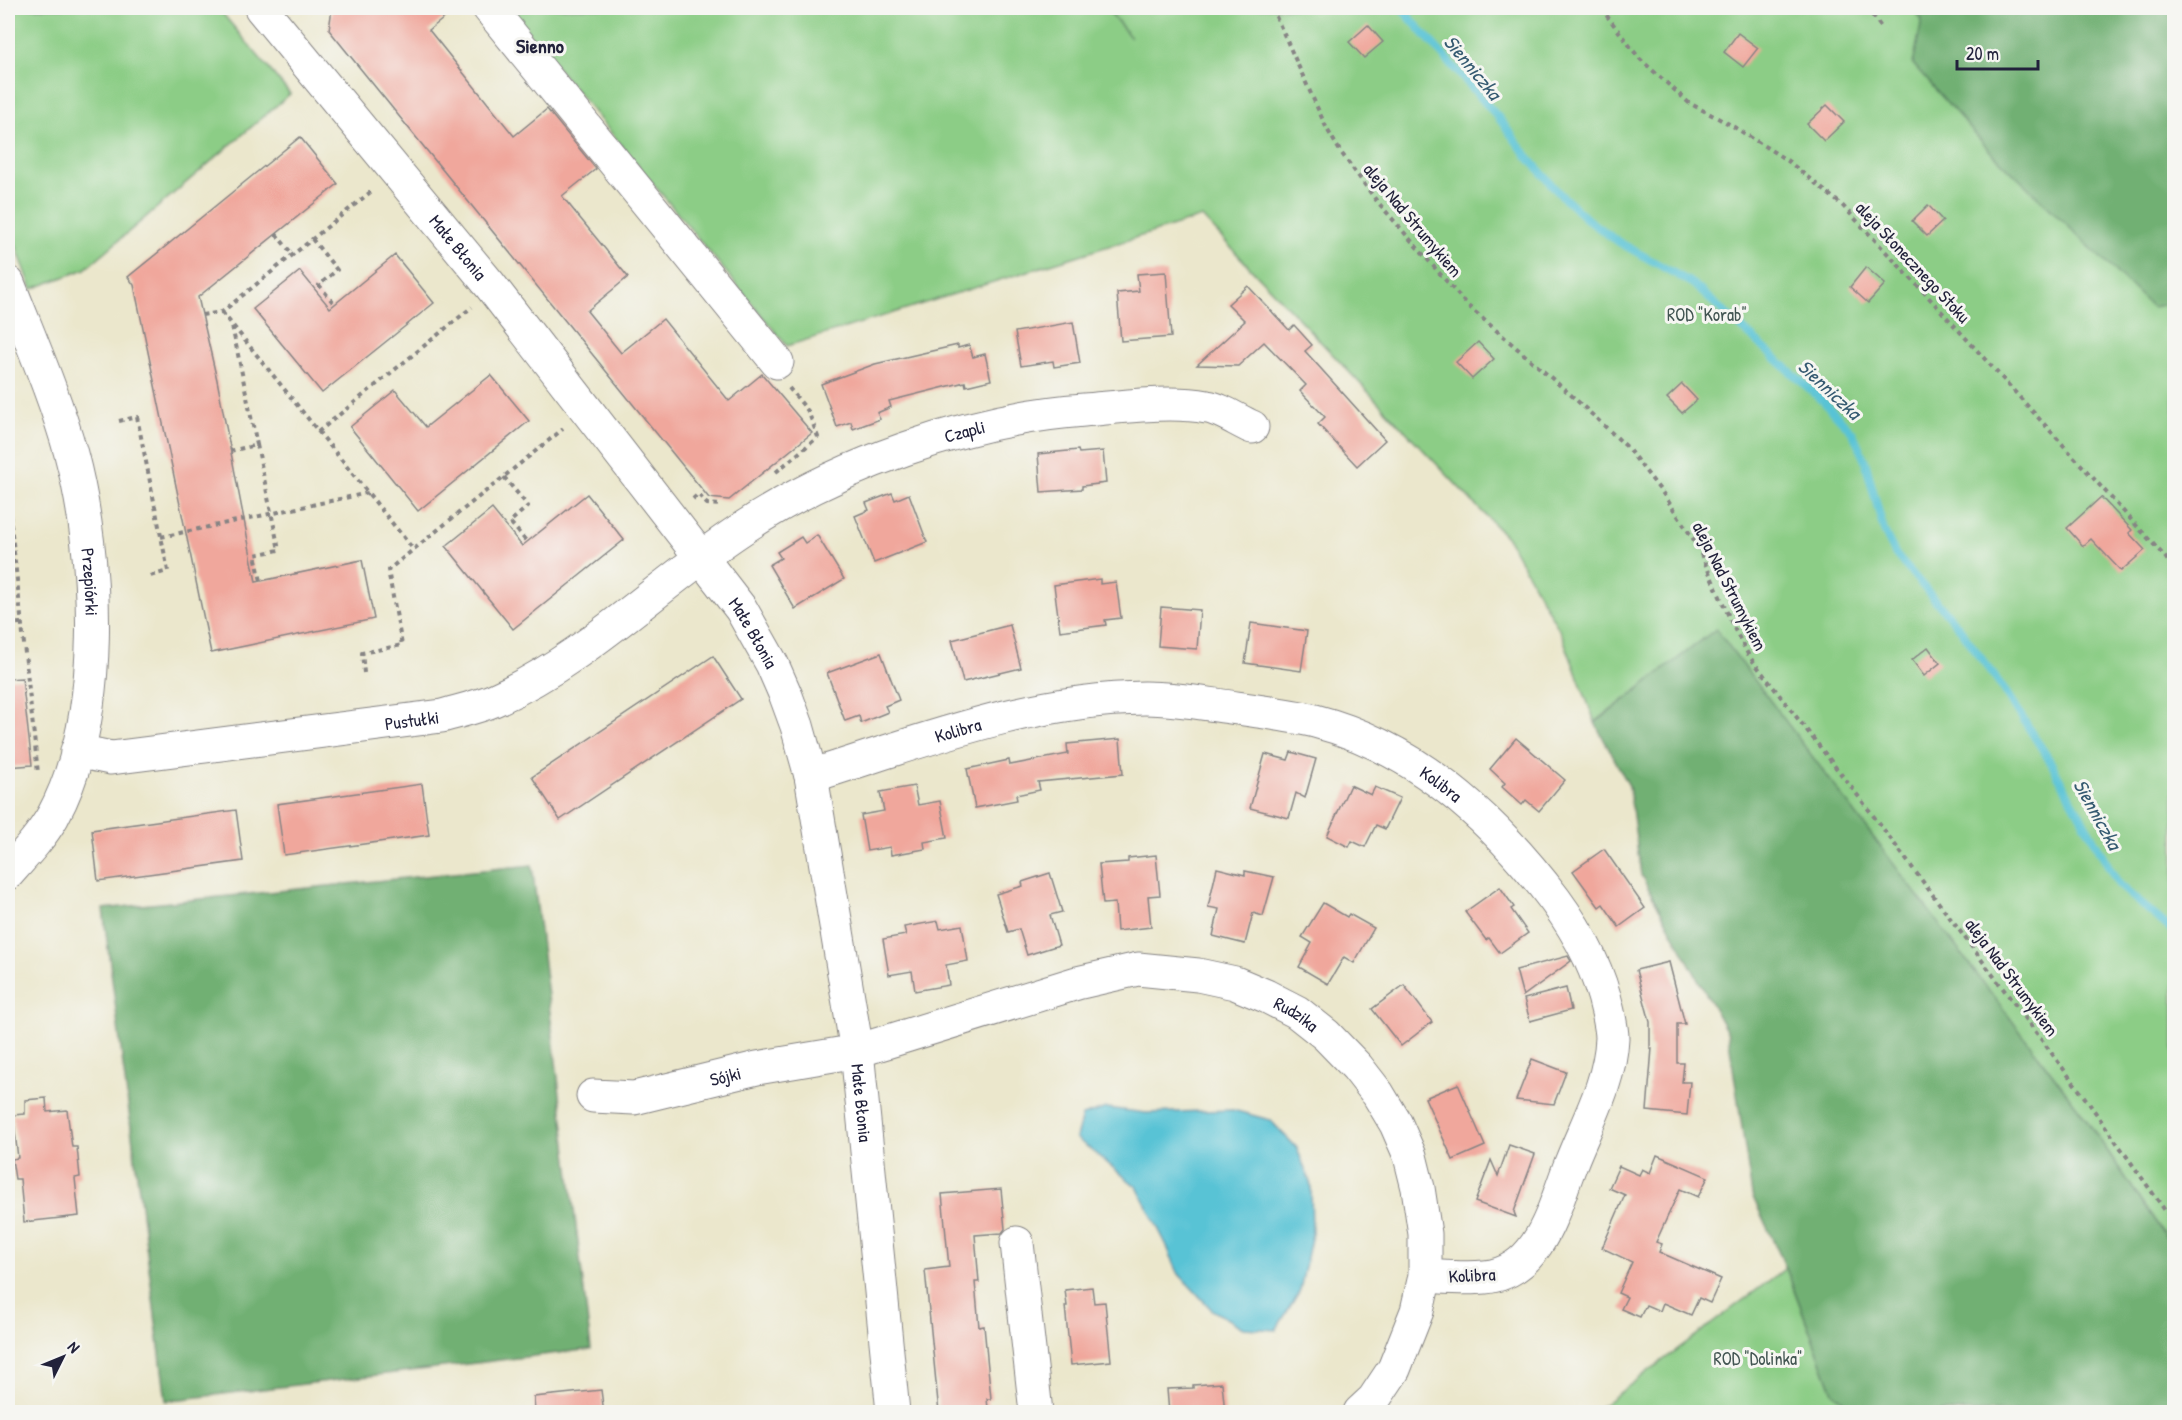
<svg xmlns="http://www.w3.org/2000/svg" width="2182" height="1420" viewBox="0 0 2182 1420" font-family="'Patrick Hand',sans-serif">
<rect width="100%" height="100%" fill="#f6f6f2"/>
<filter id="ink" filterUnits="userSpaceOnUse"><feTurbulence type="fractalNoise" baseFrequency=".0167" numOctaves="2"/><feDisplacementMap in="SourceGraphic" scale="12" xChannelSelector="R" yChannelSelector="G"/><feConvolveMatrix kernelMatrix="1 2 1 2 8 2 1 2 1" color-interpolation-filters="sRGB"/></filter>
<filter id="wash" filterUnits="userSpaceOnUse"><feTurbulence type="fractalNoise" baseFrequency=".008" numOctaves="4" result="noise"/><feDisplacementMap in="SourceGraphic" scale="24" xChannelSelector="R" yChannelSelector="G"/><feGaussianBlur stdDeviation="1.35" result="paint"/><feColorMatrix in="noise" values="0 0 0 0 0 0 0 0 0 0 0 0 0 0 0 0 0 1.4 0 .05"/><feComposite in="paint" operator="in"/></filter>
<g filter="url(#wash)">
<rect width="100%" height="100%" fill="#ebe7cc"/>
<g fill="#8ccd86" stroke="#577860" stroke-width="1.5">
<polygon points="8,8 218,8 290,94 85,269 32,289 8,224"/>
<polygon points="508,8 1106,8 1131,38 1107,8 2174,8 2174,1249 2081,1112 1716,630 1595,722 1562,635 1508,539 1202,217 787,346"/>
<polygon points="1786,1268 1833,1392 1856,1412 1594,1412"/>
</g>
<g fill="#71b073" stroke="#4a6957" stroke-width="1.5">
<polygon points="1912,8 2174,8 2174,303 2152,307 1990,151 1913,64 1922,20"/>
<polygon points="1716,629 2081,1112 2174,1249 2174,1412 1856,1412 1833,1392 1786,1268 1752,1195 1728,1034 1641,875 1629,786 1595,723"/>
<polygon points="532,865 591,1349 166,1401 103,909"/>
</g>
<polygon fill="#59c3d5" stroke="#3e7288" stroke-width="1.5" points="1106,1108 1146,1113 1233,1110 1270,1120 1297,1148 1311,1185 1312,1234 1300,1290 1276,1330 1243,1328 1212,1310 1178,1273 1166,1244 1137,1187 1076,1138 1082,1116"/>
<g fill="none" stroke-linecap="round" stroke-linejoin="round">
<polyline stroke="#59c3d5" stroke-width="8" points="1401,8 1498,117 1528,157 1558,192 1588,220 1617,241 1693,284 1822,400 1853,433 1865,461 1884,531 1896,555 1961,630 2005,691 2050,761 2119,885 2174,932"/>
</g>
<g id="blocks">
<g fill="#f0a79c">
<polygon points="332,8 457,8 429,30 514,136 547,109 596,169 562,196 628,277 587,311 621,353 663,319 729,401 762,374 812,433 729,500 709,498 329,30"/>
<polygon points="1368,25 1383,42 1364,58 1349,42"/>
<polygon points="1738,33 1758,48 1743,67 1724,52"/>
<polygon points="1827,105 1844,122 1824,141 1807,124"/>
<polygon points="300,137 338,184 198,297 217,380 256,582 362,560 374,619 211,653 134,285 128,277"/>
<polygon points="1928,205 1943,221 1927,236 1912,221"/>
<polygon points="395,255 434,303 322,393 253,309 300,271 330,308"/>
<polygon points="1866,267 1885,284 1868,303 1850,287"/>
<polygon points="1166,272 1171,337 1121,341 1117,293 1139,291 1137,274"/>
<polygon points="1248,286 1289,330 1294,325 1312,345 1305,351 1385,440 1357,466 1318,424 1325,417 1300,391 1306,385 1264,342 1238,366 1197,365 1245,321 1228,304"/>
<polygon points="1073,322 1080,363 1054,367 1053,361 1021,366 1015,332"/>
<polygon points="1478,342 1494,359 1472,379 1456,362"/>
<polygon points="958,345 958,348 969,345 973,357 985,354 991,380 966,386 965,382 889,401 891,407 877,413 880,419 853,429 851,422 837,427 821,384 875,364"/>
<polygon points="491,375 529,421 418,511 350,427 395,390 426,427"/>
<polygon points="1682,384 1697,400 1682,413 1667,398"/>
<polygon points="1078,450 1079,453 1103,451 1106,483 1082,486 1082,489 1041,492 1038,454"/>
<polygon points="892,493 895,500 909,494 927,542 874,563 855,516 869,510 866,503"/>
<polygon points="587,494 624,540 513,629 446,546 492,509 522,546"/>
<polygon points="2101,497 2132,530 2129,533 2145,550 2121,571 2091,539 2083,546 2067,528"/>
<polygon points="817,535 844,579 795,609 769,565 781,558 777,552 801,537 805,543"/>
<polygon points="1100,579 1100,584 1116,582 1121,618 1105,620 1106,625 1060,631 1054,585"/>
<polygon points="1161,607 1200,610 1197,649 1158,646"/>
<polygon points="1251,623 1307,631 1301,671 1245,663"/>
<polygon points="1010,625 1021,668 963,682 952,640"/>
<polygon points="1928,647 1940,663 1924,676 1912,660"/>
<polygon points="881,653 899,700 885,706 888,712 861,723 859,716 845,721 827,673"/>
<polygon points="713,656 741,699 560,820 532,777"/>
<polygon points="22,678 32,765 8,767 8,679"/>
<polygon points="1516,738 1565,780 1539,811 1526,800 1522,805 1502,787 1505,783 1490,769"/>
<polygon points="1120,739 1123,774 1038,782 1040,790 1016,795 1017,800 975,808 967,769 1009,760 1010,765 1068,754 1067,744"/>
<polygon points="1291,752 1316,759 1305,798 1296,793 1289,818 1250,808 1265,754 1288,760"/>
<polygon points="422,784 429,835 284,855 277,804"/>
<polygon points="1350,785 1371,795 1375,787 1400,798 1385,829 1376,825 1365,847 1352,841 1349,847 1327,836"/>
<polygon points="914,786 918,805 940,801 947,838 924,842 925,849 891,855 890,847 867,851 861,815 884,811 880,792"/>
<polygon points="236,810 243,861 98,881 92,830"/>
<polygon points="1604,849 1645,908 1619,927 1603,904 1599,907 1573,871"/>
<polygon points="1156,855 1160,895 1148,896 1151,927 1117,931 1115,903 1103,904 1099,864 1128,862 1128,858"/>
<polygon points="1217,868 1245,875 1245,871 1274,877 1263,916 1253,913 1245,944 1213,936 1219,909 1208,907"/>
<polygon points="1050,873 1062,912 1050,915 1059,945 1027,955 1019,929 1008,932 996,894 1023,886 1022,882"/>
<polygon points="1500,887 1514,907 1511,909 1528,933 1500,953 1489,938 1486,940 1465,912"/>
<polygon points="1323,903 1347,917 1349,914 1374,928 1354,963 1344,957 1328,984 1299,967 1312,943 1302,937"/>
<polygon points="938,921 940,929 962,925 968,961 946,965 949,985 915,991 912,971 889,975 883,939 906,935 904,927"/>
<polygon points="1568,956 1571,961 1523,996 1516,970"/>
<polygon points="1669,962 1685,1024 1677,1024 1677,1063 1684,1063 1682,1082 1690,1082 1687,1115 1647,1111 1652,1048 1650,1048 1650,1022 1636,970"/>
<polygon points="1404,985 1432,1022 1401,1046 1372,1009"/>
<polygon points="1566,988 1571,1010 1530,1021 1524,999"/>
<polygon points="1532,1059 1566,1072 1554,1104 1516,1100"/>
<polygon points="1458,1084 1485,1146 1453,1160 1425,1098"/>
<polygon points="46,1098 47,1112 67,1110 72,1147 77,1147 80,1177 75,1178 79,1216 24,1222 20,1179 15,1179 12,1159 18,1158 13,1115 25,1114 25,1100"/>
<polygon points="1509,1145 1535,1154 1514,1212 1516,1217 1475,1202 1491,1160 1498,1176"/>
<polygon points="1657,1155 1708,1177 1698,1197 1680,1189 1656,1242 1662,1244 1659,1252 1721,1279 1710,1303 1699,1298 1691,1315 1663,1303 1660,1311 1646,1305 1640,1317 1621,1309 1627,1297 1618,1293 1632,1262 1602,1248 1625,1195 1609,1188 1619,1166 1639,1175 1642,1169 1650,1173"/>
<polygon points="1001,1189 1005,1229 1002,1233 975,1235 979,1282 975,1282 979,1327 984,1326 991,1399 987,1399 988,1408 984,1409 984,1413 939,1413 925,1270 949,1267 942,1194"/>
<polygon points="1092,1287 1094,1303 1105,1302 1111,1361 1071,1365 1065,1306 1067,1306 1065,1290"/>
<polygon points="1222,1383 1225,1413 1169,1413 1167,1389 1193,1388 1193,1385"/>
<polygon points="601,1390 604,1413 535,1413 534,1397"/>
</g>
</g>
</g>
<g filter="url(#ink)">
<use href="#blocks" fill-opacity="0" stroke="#868484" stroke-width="1.5"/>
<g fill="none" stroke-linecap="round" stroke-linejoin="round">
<defs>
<g id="minor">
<path id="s1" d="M 261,8 L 490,285 L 741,609 L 772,664 L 786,696 L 797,726 L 811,776 L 857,1051 L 893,1412"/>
<polyline points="489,8 777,362"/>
<path id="s2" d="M 8,283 C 30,339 55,396 71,454 C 99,559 106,718 53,816 C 41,837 24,855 8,873"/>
<path id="s3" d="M 77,751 L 111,758 L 442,716 C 459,711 478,707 494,700 C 586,659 657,585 740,530 C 835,466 970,418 1084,410 C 1121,407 1171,400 1207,407 C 1221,409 1238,421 1252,427"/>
<path id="s4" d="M 811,776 C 920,742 1029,699 1145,698 C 1176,698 1207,704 1237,708 C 1263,712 1290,715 1315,721 C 1416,747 1494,819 1555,900 C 1580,934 1599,970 1608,1012 C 1610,1021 1612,1030 1612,1038 C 1610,1083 1587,1122 1571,1163 C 1554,1206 1541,1272 1485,1277 C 1465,1279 1445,1277 1425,1276"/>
<path id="s5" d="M 593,1096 L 634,1098 L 757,1068 L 857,1051 L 1077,983 L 1138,969 L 1198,975 L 1235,983 L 1266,996 L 1297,1012 L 1326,1035 L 1357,1067 L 1378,1094 L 1396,1124 L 1410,1156 L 1418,1188 L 1425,1234 L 1425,1276 L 1417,1311 L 1394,1369 L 1374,1399 L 1360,1412"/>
<polyline points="1017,1243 1036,1412"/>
</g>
</defs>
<use href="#minor" stroke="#868484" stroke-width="35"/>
<g stroke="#868484" stroke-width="4" stroke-dasharray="4.5 4.5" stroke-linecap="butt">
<polyline points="1272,8 1327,129 1340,151 1376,200 1467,305 1571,395 1626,446 1664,495 1696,543 1735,630 1749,656 1869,810 2083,1095 2174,1223"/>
<polyline points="1601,8 1639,58 1689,103 1731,125 1788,161 1842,205 1932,301 2166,558 2174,572"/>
<polyline points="1867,8 1881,27"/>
<polyline points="276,234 293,255"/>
<polyline points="312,239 337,270 319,285 335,305"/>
<polyline points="8,241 13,256"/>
<polyline points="222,312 414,550"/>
<polyline points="202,315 222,312 373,190"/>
<polyline points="119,421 137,417 168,571 150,576"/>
<polyline points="318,432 472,307"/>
<polyline points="257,445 279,550 255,555 261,581"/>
<polyline points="230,451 257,445 232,326"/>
<polyline points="776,472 818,437 808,411 789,388"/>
<polyline points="504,477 528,506 510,522 527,542"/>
<polyline points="8,497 38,773"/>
<polyline points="693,499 698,494 707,504 721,505"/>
<polyline points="161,537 368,493"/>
<polyline points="8,624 21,623"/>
<polyline points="364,673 362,653 402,645 388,570 563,429"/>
<polyline points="118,1412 159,1408 160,1412"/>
</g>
<use href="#minor" stroke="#fff" stroke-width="33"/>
</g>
</g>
<g text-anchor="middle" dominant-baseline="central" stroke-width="6" stroke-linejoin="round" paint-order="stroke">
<g font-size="18" fill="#22223b" stroke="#f6f6f2">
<text transform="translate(1413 220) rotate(50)">aleja Nad Strumykiem</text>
<text stroke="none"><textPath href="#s1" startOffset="310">Małe Błonia</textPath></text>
<text transform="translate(1913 262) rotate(47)">aleja Słonecznego Stoku</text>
<text stroke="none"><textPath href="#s3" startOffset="969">Czapli</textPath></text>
<text stroke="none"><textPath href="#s2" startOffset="312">Przepiórki</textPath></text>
<text transform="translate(1730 586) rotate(63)">aleja Nad Strumykiem</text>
<text stroke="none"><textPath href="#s1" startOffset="796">Małe Błonia</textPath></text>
<text stroke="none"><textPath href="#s3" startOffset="338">Pustułki</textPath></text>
<text stroke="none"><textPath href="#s4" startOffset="154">Kolibra</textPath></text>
<text stroke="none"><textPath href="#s4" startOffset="658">Kolibra</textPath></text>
<text transform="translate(2012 977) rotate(53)">aleja Nad Strumykiem</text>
<text stroke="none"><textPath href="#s5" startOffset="729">Rudzika</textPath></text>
<text stroke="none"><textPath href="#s5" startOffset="135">Sójki</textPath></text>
<text stroke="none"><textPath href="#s1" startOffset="1282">Małe Błonia</textPath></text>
<text transform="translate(1472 1275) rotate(-3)">Kolibra</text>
</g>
<g font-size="18" fill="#425552" stroke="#f6f6f2">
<text x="1707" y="314">ROD "Korab"</text>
<text x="1758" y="1358">ROD "Dolinka"</text>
</g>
<g font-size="20" font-weight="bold" fill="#22223b" stroke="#f6f6f2">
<text x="540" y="45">Sienno</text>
</g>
<g font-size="20" font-style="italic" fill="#355a71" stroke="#f6f6f2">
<text transform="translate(1473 67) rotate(50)">Sienniczka</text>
<text transform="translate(1830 389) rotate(43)">Sienniczka</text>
<text transform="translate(2098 814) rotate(61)">Sienniczka</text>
</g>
</g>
<rect width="2182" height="1420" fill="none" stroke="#f6f6f2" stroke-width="30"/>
<g transform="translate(63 1357) rotate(47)" stroke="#f6f6f2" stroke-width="4.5" paint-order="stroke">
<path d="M0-4.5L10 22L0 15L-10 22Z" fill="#22223b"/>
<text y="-9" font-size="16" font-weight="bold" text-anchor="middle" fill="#22223b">N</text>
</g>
<path d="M1957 60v9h81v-9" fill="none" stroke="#22223b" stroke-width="3"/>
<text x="1966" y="60" font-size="18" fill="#22223b" stroke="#f6f6f2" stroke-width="4.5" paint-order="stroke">20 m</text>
</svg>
